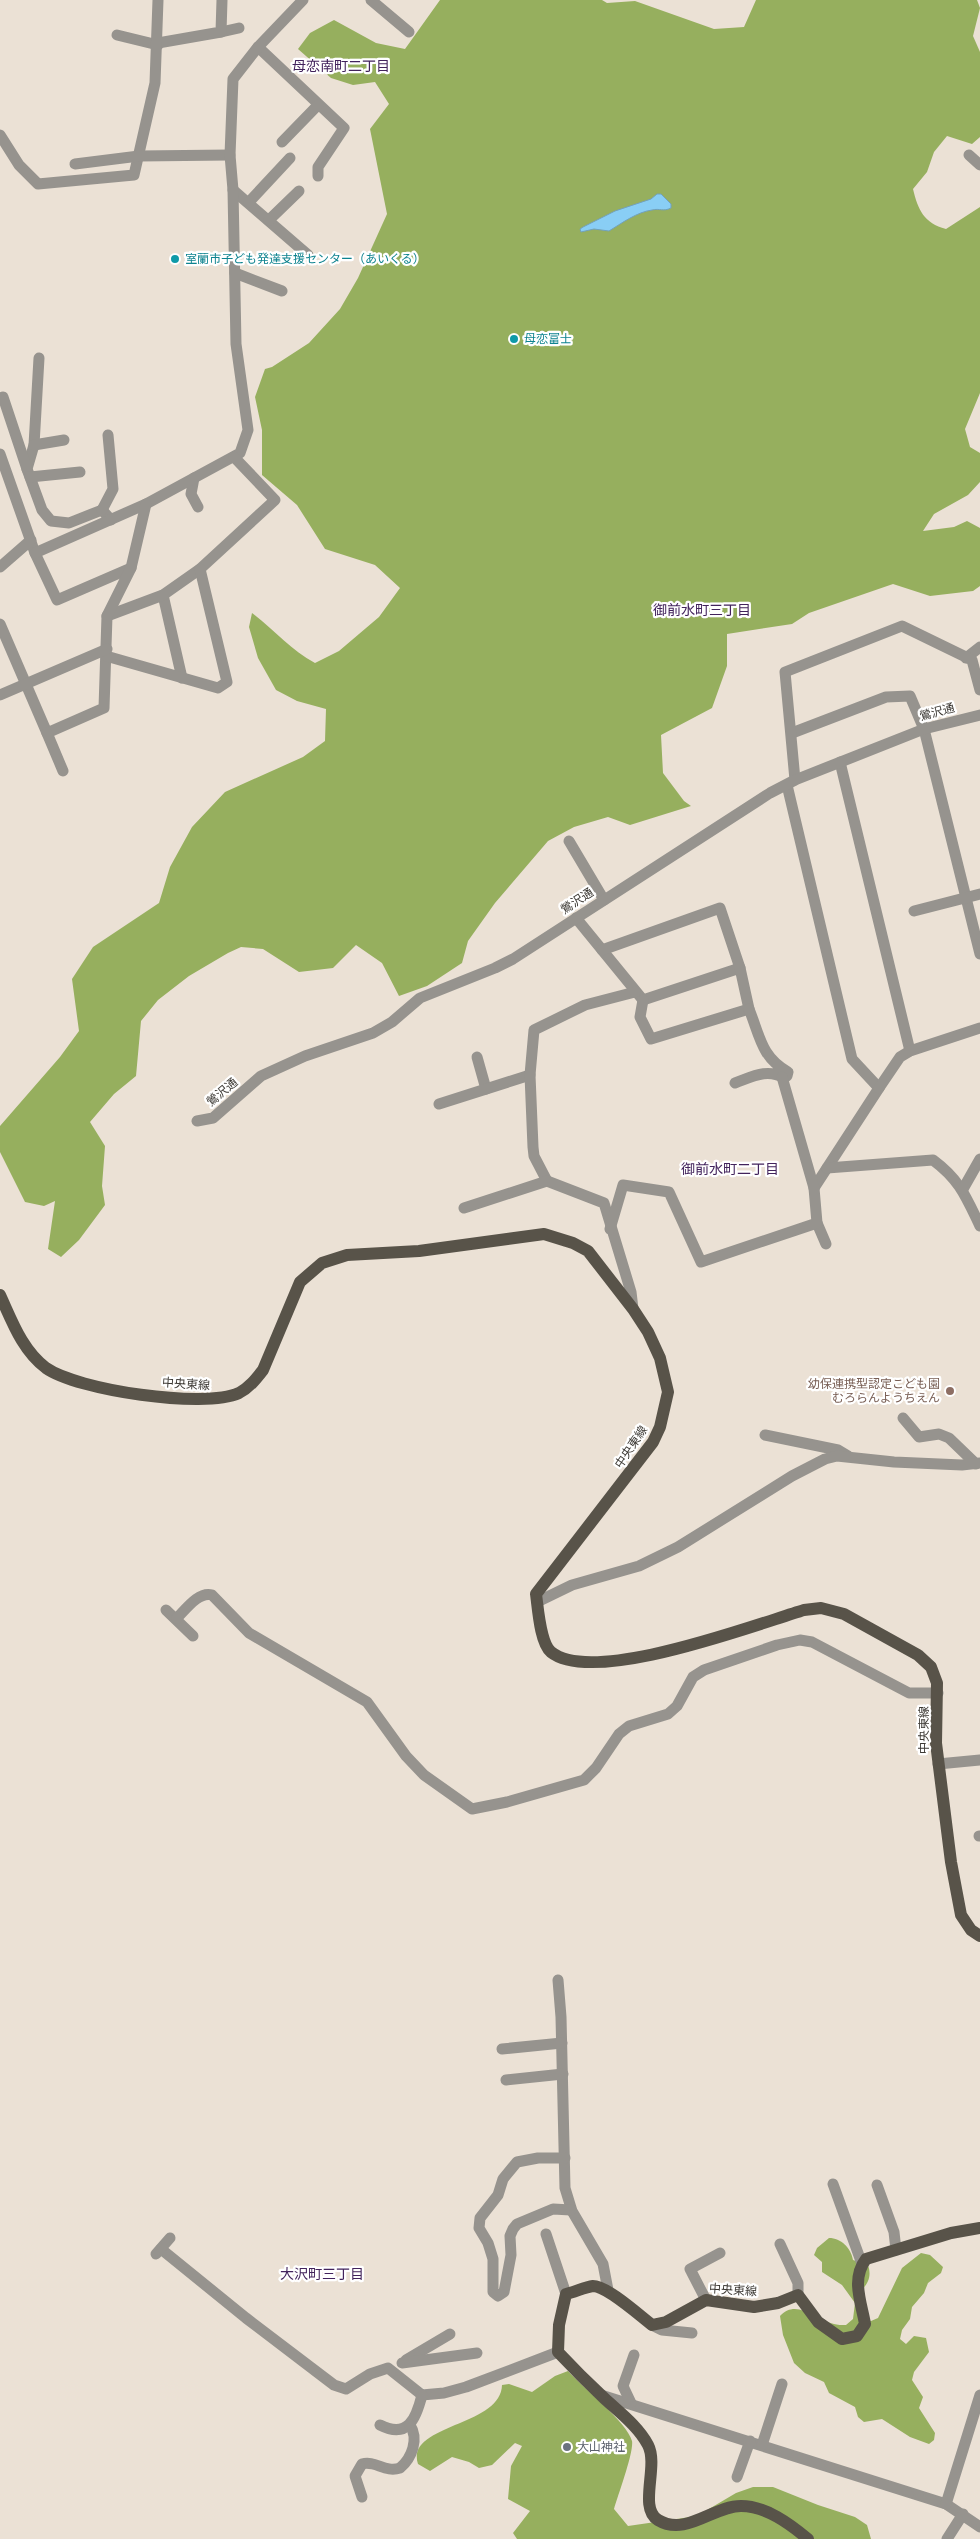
<svg xmlns="http://www.w3.org/2000/svg" width="980" height="2539" viewBox="0 0 980 2539" font-family="Rubik,'Noto Sans JP',sans-serif">
<rect width="100%" height="100%" fill="#ebe1d5"/>
<g fill="#96af5e">
<path d="M 440,0 L 602,0 L 607,3 L 635,1 L 714,29 L 744,27 L 756,0 L 977,0 L 980,8 L 973,36 L 980,52 L 980,137 L 972,144 L 947,136 L 934,152 L 927,172 L 913,189 C 918,210 924,223 946,229 L 980,207 L 980,393 L 965,429 L 970,447 L 980,453 L 980,482 L 968,495 L 934,514 L 923,531 L 954,527 L 967,521 L 980,528 L 980,586 L 973,591 L 930,596 L 893,584 L 809,613 L 792,624 L 727,634 L 727,666 L 712,708 L 661,735 L 663,773 L 684,801 L 691,806 L 630,825 L 608,817 L 574,827 L 548,841 L 495,903 L 468,941 L 462,963 L 427,986 L 399,996 L 382,963 L 356,945 L 333,968 L 299,972 L 263,949 L 241,947 L 228,953 L 189,976 L 158,1000 L 141,1021 L 136,1076 L 114,1094 L 90,1122 L 105,1146 L 102,1186 L 105,1205 L 79,1240 L 61,1257 L 48,1249 L 55,1201 L 44,1206 L 25,1202 L 0,1152 L 0,1126 L 60,1057 L 79,1031 L 72,979 L 93,947 L 159,903 L 170,867 L 192,827 L 225,792 L 303,757 L 325,741 L 326,709 L 297,701 L 276,690 L 258,658 L 249,627 L 252,613 C 274,630 291,650 315,663 L 339,651 L 379,617 L 400,588 L 375,565 L 325,549 L 297,505 L 262,475 L 262,430 L 255,397 L 265,369 L 272,367 L 309,343 L 340,309 L 358,278 L 387,214 L 370,129 L 389,104 L 375,82 L 353,85 L 331,78 L 298,49 L 310,33 L 334,20 L 376,43 L 405,49 Z"/>
<path d="M 829,2238 C 841,2238 851,2248 853,2260 L 868,2265 C 873,2280 865,2287 855,2297 L 860,2318 L 871,2321 L 878,2318 L 902,2268 L 921,2253 L 930,2255 L 943,2267 L 941,2273 L 928,2283 L 924,2293 L 912,2307 L 910,2319 L 902,2330 L 900,2339 L 906,2344 L 914,2336 L 926,2338 L 929,2352 L 914,2372 L 912,2380 L 923,2397 L 919,2408 L 935,2433 L 934,2440 L 929,2444 L 910,2437 L 882,2419 L 864,2422 L 858,2417 L 855,2407 L 829,2393 L 824,2382 L 805,2373 L 794,2363 L 783,2335 L 780,2316 C 797,2298 815,2320 834,2324 C 837,2325 842,2325 846,2325 L 853,2319 L 855,2303 L 842,2285 L 822,2272 L 822,2262 L 814,2255 L 817,2248 Z"/>
<path d="M 568,2371 C 582,2387 627,2422 632,2441 C 634,2452 618,2495 614,2509 L 628,2526 L 697,2516 L 736,2493 L 753,2487 L 773,2487 L 818,2505 L 855,2517 L 867,2525 L 871,2539 L 517,2539 L 513,2533 L 530,2511 L 508,2499 L 511,2466 L 522,2446 L 515,2443 L 492,2465 L 479,2468 L 469,2462 L 452,2457 L 430,2471 L 418,2464 C 405,2424 501,2427 502,2385 L 509,2384 L 532,2392 L 555,2376 Z"/>
</g>
<path fill="#89cef5" stroke="#72a1bb" d="M 657,194 L 661,194 L 671,204 L 671,208 C 663,212 660,208 652,210 C 637,212 622,223 609,231 L 594,229 L 581,232 L 580,229 L 583,227 L 615,211 L 651,199 Z"/>
<g fill="none" stroke-linecap="round" stroke-linejoin="round">
<g stroke="#96938e" stroke-width="11">
<polyline points="371,0 409,32"/>
<polyline points="221,32 239,28"/>
<polyline points="117,35 158,45"/>
<polyline points="158,43 221,32 222,0"/>
<polyline points="258,47 344,128 318,167 318,176"/>
<polyline points="0,135 19,165 38,184 134,175 155,83 158,0"/>
<polyline points="282,142 318,105"/>
<polyline points="969,155 980,165"/>
<polyline points="75,164 139,156 230,155"/>
<polyline points="233,190 308,255"/>
<polyline points="249,202 290,158"/>
<polyline points="269,220 299,191"/>
<polyline points="235,273 282,291"/>
<polyline points="39,358 34,445 27,469 42,510 51,521 69,523 102,510 111,520"/>
<polyline points="3,397 27,469"/>
<polyline points="34,445 64,440"/>
<polyline points="0,454 35,553 57,600 131,568"/>
<polyline points="30,477 80,472"/>
<polyline points="194,478 191,494 198,507"/>
<polyline points="102,510 113,489 108,435"/>
<polyline points="35,553 146,504 240,453 248,430 236,344 233,190 230,155 233,79 258,47 303,0"/>
<polyline points="0,567 31,540"/>
<polyline points="163,595 182,678"/>
<polyline points="107,616 163,595 200,569 275,500 234,457"/>
<polyline points="0,624 47,733 104,708 107,616 131,568 146,504"/>
<polyline points="106,656 218,688 227,682 200,569"/>
<polyline points="966,658 980,647"/>
<polyline points="0,695 107,649"/>
<polyline points="47,733 63,771"/>
<polyline points="792,733 886,697 910,696 924,729 980,954"/>
<polyline points="840,762 910,1051"/>
<polyline points="795,780 785,672 902,626 972,660 980,690"/>
<polyline points="787,785 852,1059 879,1088 814,1188"/>
<polyline points="569,841 604,900"/>
<polyline points="914,911 980,894"/>
<polyline points="576,918 643,1000 740,968"/>
<polyline points="602,950 720,908 740,968 749,1009 651,1039 640,1017 643,1000"/>
<polyline points="477,1057 486,1089"/>
<path d="M 735,1083 C 752,1077 767,1068 784,1078 L 787,1076 L 788,1072 C 761,1057 760,1036 749,1009"/>
<polyline points="879,1088 900,1057 910,1051 980,1028"/>
<polyline points="439,1104 530,1075"/>
<polyline points="197,1121 213,1118 261,1076 305,1056 373,1033 392,1022 420,998 495,968 513,959 770,793 795,780 924,729 980,715"/>
<path d="M 827,1168 L 933,1160 C 960,1180 966,1197 980,1226"/>
<polyline points="547,1181 534,1156 533,1147 530,1075 534,1030 585,1005 635,992"/>
<polyline points="963,1189 980,1159"/>
<polyline points="464,1208 547,1181 604,1203 631,1292 633,1309"/>
<polyline points="817,1223 826,1244"/>
<polyline points="610,1229 623,1185 669,1192 701,1262 817,1223 814,1188 782,1077"/>
<polyline points="903,1418 919,1437 939,1434 949,1438 976,1464"/>
<polyline points="765,1435 838,1450 848,1456"/>
<polyline points="537,1602 572,1585 639,1566 678,1547 792,1476 825,1459 837,1456 894,1462 962,1465 980,1463"/>
<polyline points="166,1610 193,1636"/>
<path d="M 177,1618 C 186,1609 199,1591 212,1595 L 249,1633 L 367,1702 L 406,1756 L 424,1775 L 472,1809 L 507,1802 L 584,1780 L 596,1768 L 619,1734 L 629,1726 L 668,1714 L 677,1706 L 693,1677 L 704,1670 L 777,1645 L 800,1640 L 812,1642 L 909,1693 L 938,1693"/>
<polyline points="938,1764 980,1760"/>
<polyline points="979,1836 980,1836"/>
<polyline points="558,1980 561,2017 565,2188 572,2211 603,2264 608,2290"/>
<polyline points="502,2049 562,2043"/>
<polyline points="506,2080 563,2074"/>
<polyline points="565,2158 538,2158 517,2162 503,2179 498,2195 480,2218 479,2228 488,2243 493,2259 493,2292 498,2296 504,2292 511,2255 510,2236 513,2229 517,2224 553,2209 571,2210"/>
<polyline points="833,2184 862,2264"/>
<polyline points="877,2185 894,2232 896,2250"/>
<polyline points="546,2234 566,2294"/>
<polyline points="780,2244 798,2283 798,2295"/>
<polyline points="161,2249 246,2318 334,2385 346,2389 370,2374 388,2368 422,2395 444,2393 466,2387 558,2352"/>
<polyline points="156,2254 170,2238"/>
<polyline points="706,2300 690,2269 720,2253"/>
<polyline points="652,2325 662,2330 692,2333"/>
<polyline points="406,2360 450,2334"/>
<polyline points="402,2363 477,2353"/>
<polyline points="601,2395 946,2504 980,2527"/>
<polyline points="631,2403 623,2386 634,2355"/>
<path d="M 380,2425 C 408,2439 416,2419 422,2395"/>
<polyline points="762,2445 782,2384"/>
<polyline points="737,2477 750,2441"/>
<path d="M 362,2497 L 355,2476 L 362,2464 C 375,2460 385,2473 400,2468 C 412,2458 419,2439 410,2425"/>
<polyline points="946,2504 980,2395"/>
<polyline points="947,2539 963,2514"/>
</g>
<g stroke="#585349" stroke-width="12">
<path d="M 0,1295 C 12,1321 22,1350 46,1368 C 77,1390 204,1409 239,1393 C 249,1388 256,1379 263,1370 L 300,1282 L 322,1263 L 347,1255 L 419,1251 L 544,1234 L 573,1243 L 588,1251 L 633,1309 L 648,1332 L 660,1358 L 668,1392 L 660,1427 L 653,1442 L 536,1594 C 538,1608 540,1643 551,1652 C 593,1686 754,1625 804,1610 L 821,1608 L 844,1614 L 918,1655 L 931,1667 L 937,1683 L 936,1743 L 951,1862 L 961,1915 L 971,1930 L 980,1936"/>
<path d="M 808,2539 C 790,2524 766,2506 741,2506 C 713,2506 686,2537 658,2520 C 638,2508 659,2466 648,2445 C 638,2426 619,2412 604,2398 C 588,2383 573,2368 558,2352 L 559,2325 L 566,2294 C 575,2292 585,2287 593,2286 C 607,2286 639,2315 652,2325 L 666,2322 L 706,2300 L 754,2307 L 778,2303 L 798,2295 L 818,2322 L 842,2339 L 857,2336 L 865,2324 C 861,2301 851,2279 866,2259 L 951,2233 L 980,2228"/>
</g>
</g>
<g fill="#0f9aa8" stroke="#fff" stroke-width="2">
<circle cx="175" cy="259" r="5"/>
<circle cx="514" cy="339" r="5"/>
</g>
<circle fill="#8d6e63" stroke="#fff" stroke-width="2" cx="950" cy="1391" r="5"/>
<circle fill="#6b7280" stroke="#fff" stroke-width="2" cx="567" cy="2447" r="5"/>
<g text-anchor="middle" dominant-baseline="central" stroke-width="4.5" stroke-linejoin="round" paint-order="stroke">
<g font-size="12" fill="#0d838f" stroke="#fff" text-anchor="start">
<text x="185" y="259">室蘭市子ども発達支援センター（あいくる）</text>
<text x="524" y="339">母恋富士</text>
</g>
<g font-size="12" fill="#3c3934" stroke="#fff">
<text transform="translate(937 712) rotate(-15)">鶯沢通</text>
<text transform="translate(577 901) rotate(-33)">鶯沢通</text>
<text transform="translate(222 1092) rotate(-40)">鶯沢通</text>
<text transform="translate(186 1384) rotate(4)">中央東線</text>
<text transform="translate(631 1447) rotate(-56)">中央東線</text>
<text transform="translate(924 1730) rotate(-90)">中央東線</text>
<text transform="translate(733 2290) rotate(4)">中央東線</text>
</g>
<g font-size="12" fill="#785e54" stroke="#fff" text-anchor="end">
<text x="940" y="1384">幼保連携型認定こども園<tspan x="940" dy="14">むろらんようちえん</tspan></text>
</g>
<g font-size="12" fill="#5b616d" stroke="#fff" text-anchor="start">
<text x="577" y="2447">大山神社</text>
</g>
<g font-size="14" fill="#42235c" stroke="#fff">
<text x="341" y="66">母恋南町二丁目</text>
<text x="702" y="610">御前水町三丁目</text>
<text x="730" y="1169">御前水町二丁目</text>
<text x="322" y="2274">大沢町三丁目</text>
</g>
</g>
</svg>
